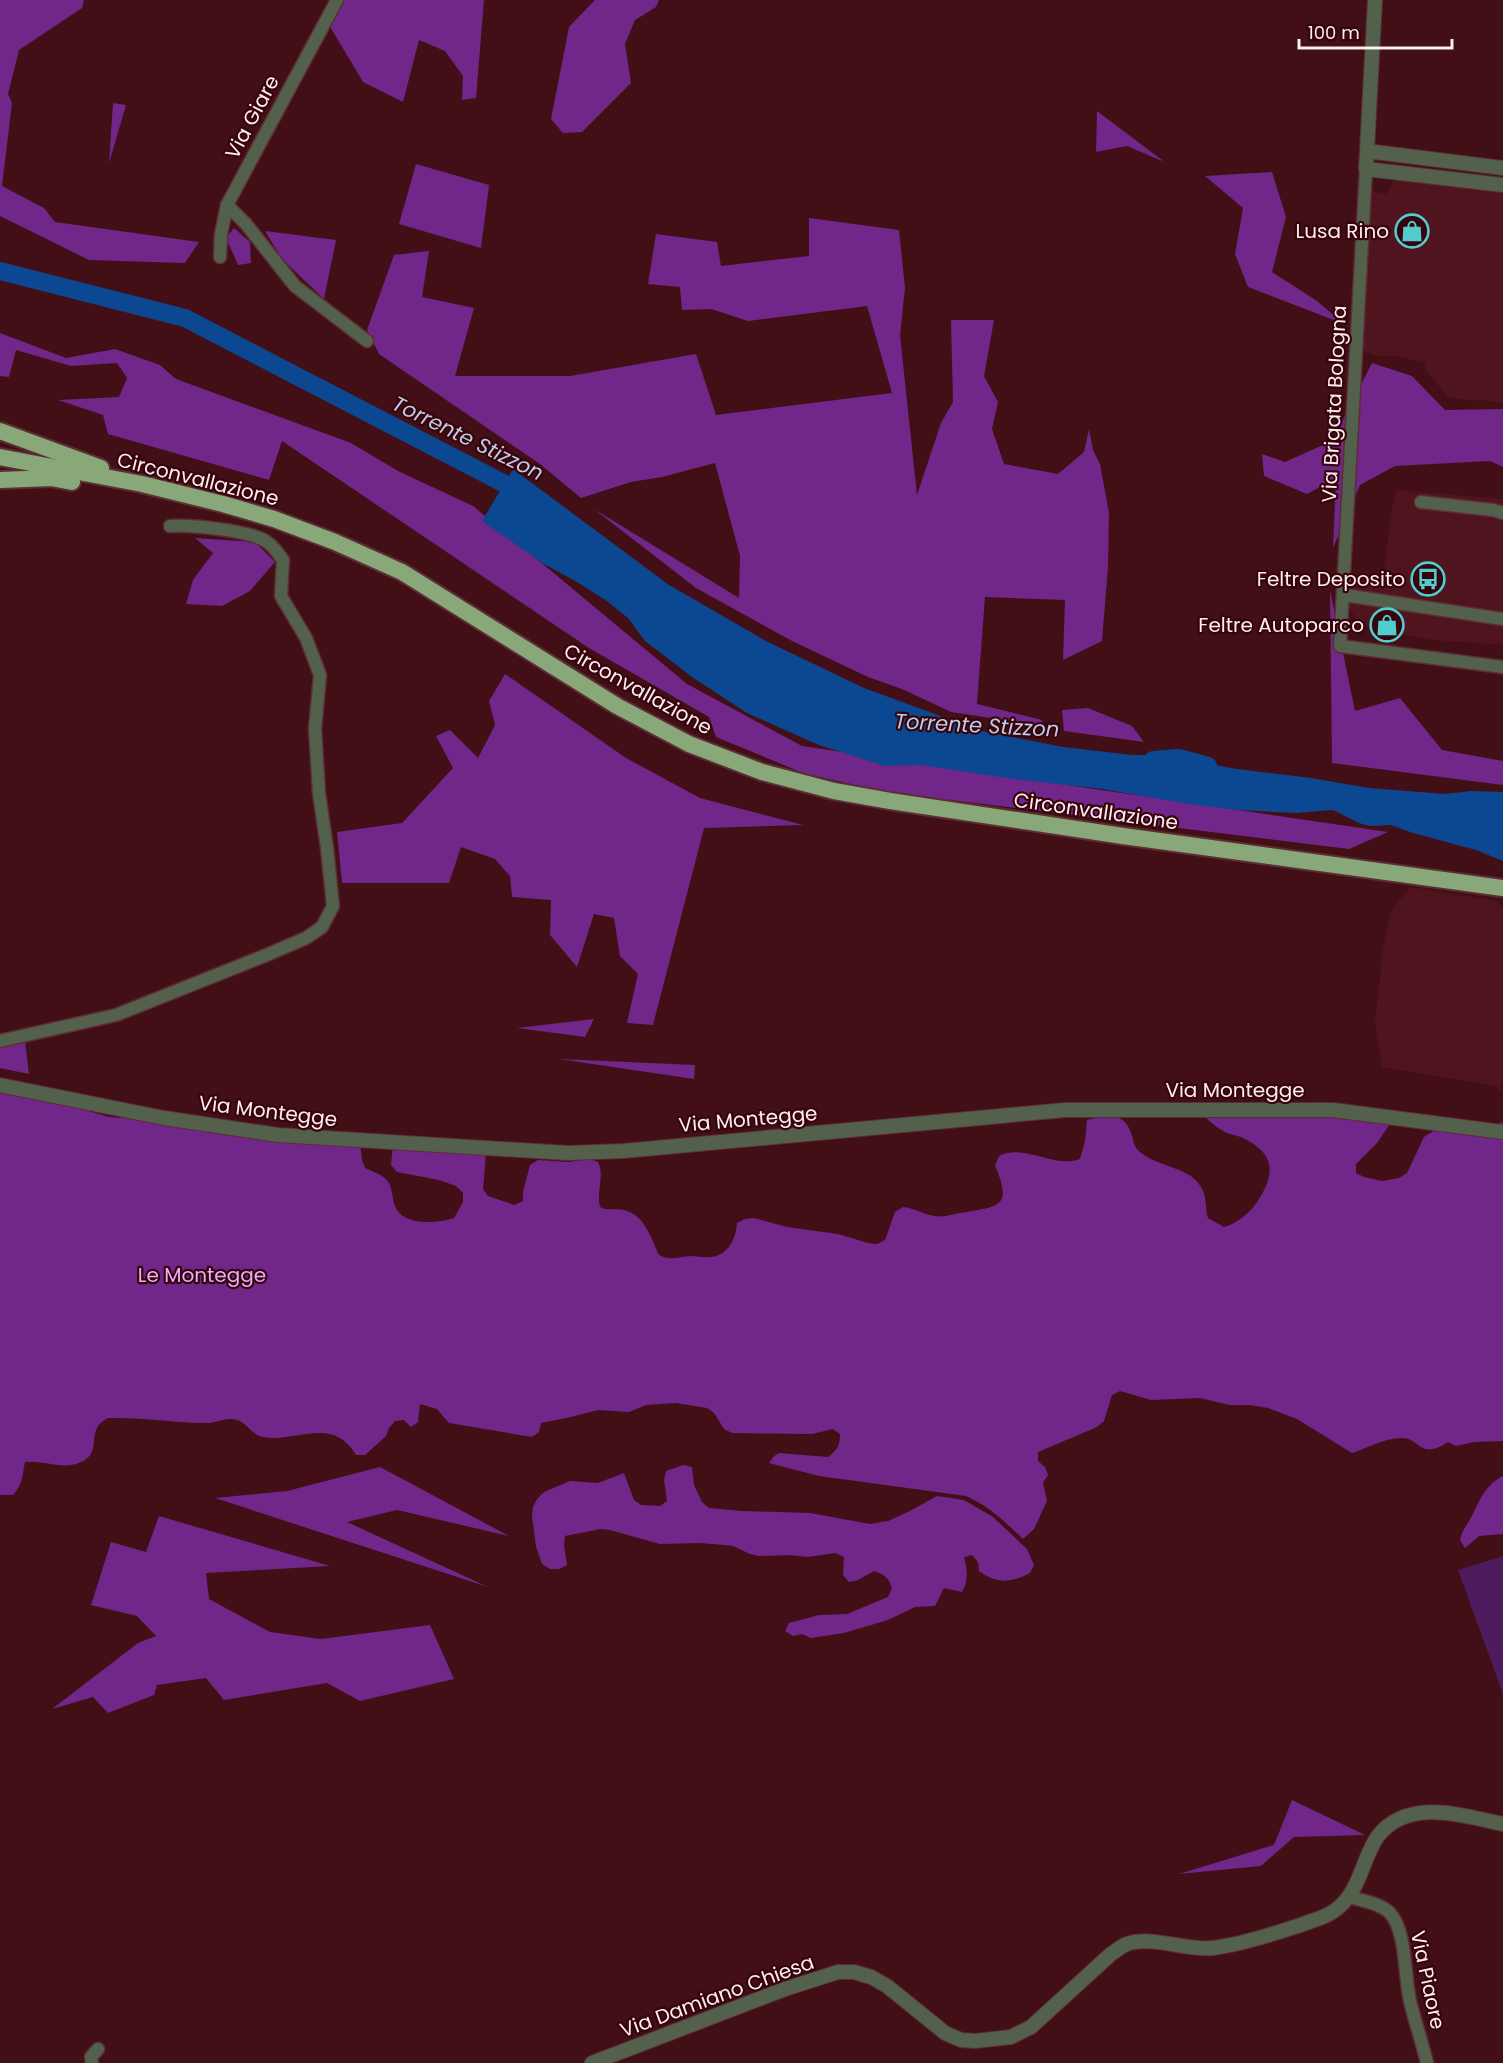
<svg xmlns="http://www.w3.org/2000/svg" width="1503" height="2063" viewBox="0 0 1503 2063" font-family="Poppins,sans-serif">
<rect width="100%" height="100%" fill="#420f16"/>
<g fill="#50141e">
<polygon points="1399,179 1503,190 1503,403 1479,400 1472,401 1448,397 1424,368 1426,363 1396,356 1377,356 1356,348 1367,190 1386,194 1393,182"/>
<polygon points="1396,490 1503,499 1503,645 1432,640 1385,631 1373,625 1366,626 1356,620 1350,608 1344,606 1345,582 1351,583 1360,579 1363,573 1384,574 1391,514"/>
<polygon points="1410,887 1497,901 1503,908 1503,1075 1500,1093 1497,1086 1382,1067 1375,1023 1383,949 1391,911"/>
</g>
<polygon fill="#4e1c5e" points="1503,1556 1503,1694 1458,1570"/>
<g fill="#71268a">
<polygon points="0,0 84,0 82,8 19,50 8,94 12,103 2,186 44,208 55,222 199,242 185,263 89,260 0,216"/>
<polygon points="343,0 484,0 476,98 462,100 463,76 445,51 419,40 403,102 363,82 329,25"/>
<polygon points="595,0 659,0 656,7 635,20 625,44 631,83 582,132 563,133 551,119 569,27"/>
<polygon points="113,103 126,105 109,163"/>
<polygon points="1097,111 1162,160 1162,161 1127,146 1096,152"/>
<polygon points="416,164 489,185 481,248 399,224"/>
<polygon points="1272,172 1286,217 1272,272 1317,301 1344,324 1248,287 1235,254 1243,208 1205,176"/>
<polygon points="809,218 899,230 905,288 900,335 917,495 941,423 953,402 951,320 994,320 984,376 998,402 992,429 1004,464 1058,474 1084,452 1089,429 1093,450 1100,464 1109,513 1108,567 1102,641 1063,660 1065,600 985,597 977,704 1042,720 1043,726 951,712 902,689 868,677 792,641 696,588 594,509 739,598 740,556 715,463 662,477 631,482 581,498 540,464 379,354 367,330 394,255 429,251 422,297 474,308 455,376 570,376 696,354 716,415 892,393 867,306 748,321 711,309 682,310 680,287 648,284 656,234 717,242 721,266 809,256"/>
<polygon points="234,228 250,242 251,263 238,265 226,238"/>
<polygon points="265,231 336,240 324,299 282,259"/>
<polygon points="0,333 66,358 115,349 160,365 176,379 351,443 398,471 473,506 687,684 802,746 1388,832 1349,849 886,792 803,773 716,737 709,717 589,648 282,441 269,480 108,434 103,415 58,400 119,397 127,378 117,363 71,366 16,350 9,377 0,376"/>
<polygon points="1372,363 1412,376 1445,410 1503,409 1503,467 1490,461 1395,466 1360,485 1333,548 1336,478 1307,494 1264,476 1262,454 1285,462 1332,441"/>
<polygon points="195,538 255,542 275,562 250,591 222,606 186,604 193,580 213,553"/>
<polygon points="1330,590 1355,711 1400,698 1442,750 1503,761 1503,785 1332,763"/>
<polygon points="505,674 626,758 700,798 803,825 704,828 653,1025 627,1023 638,974 620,956 614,918 594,914 577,967 550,935 551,900 512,897 510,876 495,859 461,847 449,883 342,883 337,832 402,823 453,768 436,736 450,730 478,758 495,725 489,701"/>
<polygon points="1088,708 1132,726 1144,742 1064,731 1062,710"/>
<polygon points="594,1019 585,1037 517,1028"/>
<polygon points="25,1041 29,1074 0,1068 0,1046"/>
<polygon points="559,1059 695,1065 694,1079"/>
<path d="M 0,1085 L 109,1117 L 170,1121 L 360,1142 L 362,1160 L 365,1168 C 374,1172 384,1175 389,1183 C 393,1191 392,1202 397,1210 C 407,1226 439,1223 454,1218 L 463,1202 L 463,1193 L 456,1186 L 439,1180 L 397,1172 L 391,1165 L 393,1145 L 486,1153 L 483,1189 L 488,1196 L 514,1205 L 523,1201 L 523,1192 L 530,1165 L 538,1160 L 569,1162 L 590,1159 L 598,1162 C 605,1177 596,1191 600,1207 C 608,1211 615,1208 624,1210 C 645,1215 651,1238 659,1255 C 671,1261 678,1257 691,1256 C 698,1256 704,1258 710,1257 C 728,1256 736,1239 737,1223 L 745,1219 L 754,1218 L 787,1227 L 838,1234 L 868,1243 L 877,1244 L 885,1240 L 895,1212 L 903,1207 C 914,1208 923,1214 934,1216 C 944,1218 956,1213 967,1212 C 1005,1206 1010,1203 995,1165 L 999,1156 C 1025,1143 1054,1169 1080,1159 L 1085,1141 L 1087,1120 C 1108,1115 1125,1111 1132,1136 C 1134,1143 1134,1147 1140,1152 C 1158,1168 1193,1166 1203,1191 C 1207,1199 1205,1210 1208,1218 L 1224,1227 C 1237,1224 1252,1211 1259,1199 C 1277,1170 1273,1152 1241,1137 C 1235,1135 1229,1134 1223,1131 C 1214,1126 1206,1118 1199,1111 L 1396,1115 L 1377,1143 L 1356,1164 L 1356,1173 L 1364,1177 L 1382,1181 L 1399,1178 L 1407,1173 L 1424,1137 L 1449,1121 L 1491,1126 L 1503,1122 L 1503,1441 L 1474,1442 L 1456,1446 L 1448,1442 C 1419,1461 1420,1437 1401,1438 C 1384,1438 1368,1448 1352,1453 L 1297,1419 L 1268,1408 L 1250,1405 L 1229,1405 L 1200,1398 L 1151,1400 L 1120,1391 L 1112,1395 L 1104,1421 L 1097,1427 L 1038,1452 L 1038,1461 L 1045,1467 L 1048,1475 L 1043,1483 L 1047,1501 L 1034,1529 L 1023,1539 C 1005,1522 989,1506 966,1496 L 819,1476 L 769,1463 L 774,1456 L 779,1453 L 828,1457 C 837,1450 840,1446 840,1434 L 833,1429 L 812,1434 L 732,1433 L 724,1429 L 714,1413 L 707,1408 L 676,1403 L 646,1405 L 629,1412 L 598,1410 L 571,1417 L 541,1423 L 539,1432 L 532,1437 L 449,1423 L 437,1409 L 420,1404 L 418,1422 L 411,1427 L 404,1420 L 395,1421 L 389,1428 L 386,1436 L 365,1455 L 356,1455 C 332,1415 297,1443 263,1437 C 252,1435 247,1423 237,1420 C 228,1417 218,1422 209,1423 C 175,1423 142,1417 108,1418 C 85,1429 102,1449 85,1460 C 66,1472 46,1460 25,1462 C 22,1476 23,1484 13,1495 L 0,1495 Z"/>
<path d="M 683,1465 L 692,1467 L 694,1485 L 702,1502 L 709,1508 L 742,1511 L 810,1513 L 870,1524 L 888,1521 L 908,1512 L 937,1496 L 964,1500 L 993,1517 L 1027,1549 L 1034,1565 L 1030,1573 C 1012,1583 996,1584 979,1571 L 978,1562 L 972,1555 L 964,1557 C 967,1569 969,1580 962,1592 L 944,1588 L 935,1606 L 915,1607 L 888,1620 L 844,1633 L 811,1638 L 802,1634 L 793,1636 L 785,1631 L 789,1623 L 819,1615 L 847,1614 L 888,1597 L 892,1588 C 889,1578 884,1574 874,1571 L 858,1580 L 849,1582 L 843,1575 L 844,1557 L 835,1553 L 808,1557 L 790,1555 L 759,1556 L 750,1554 L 733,1546 L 724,1545 L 700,1543 L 660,1544 L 610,1530 L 601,1529 L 565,1536 L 564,1545 L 567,1565 L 559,1569 L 550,1569 L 542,1564 L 536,1547 L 532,1516 L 533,1507 L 537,1499 L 544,1492 L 570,1481 L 598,1483 L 624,1473 L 634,1500 L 641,1505 L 660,1506 L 667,1501 L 664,1480 L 666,1471 Z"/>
<polygon points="380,1467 509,1536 397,1510 347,1522 488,1587 215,1498 287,1491"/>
<path d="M 1503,1476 L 1503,1534 L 1479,1536 L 1465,1548 L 1460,1540 C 1462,1530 1468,1523 1473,1514 C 1481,1497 1486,1485 1503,1476 Z"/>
<polygon points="159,1516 330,1566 206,1573 209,1599 270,1632 321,1639 430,1625 454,1679 360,1701 327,1683 224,1700 206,1678 157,1685 154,1695 108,1713 93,1697 52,1709 138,1643 156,1636 137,1616 91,1605 111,1542 146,1552"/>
<polygon points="1292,1800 1365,1835 1294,1837 1261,1866 1179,1874 1274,1845"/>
</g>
<polygon fill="#0b4891" points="513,469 669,585 766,641 864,688 981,731 1063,747 1132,755 1159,755 1237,769 1311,778 1369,788 1445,794 1471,791 1503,792 1503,861 1476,850 1413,833 1391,825 1369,826 1359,823 1333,810 1295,813 1238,810 1189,804 1102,789 1013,779 935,767 920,765 885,766 819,745 747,713 692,677 645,641 628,618 607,601 577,582 544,564 482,521"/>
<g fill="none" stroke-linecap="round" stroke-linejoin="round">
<g stroke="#0b4891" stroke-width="18">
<polyline points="0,271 185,318 507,485 526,493"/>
<polyline points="1153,760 1179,758 1208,766"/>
</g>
<defs>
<g id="minor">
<polyline points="1366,169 1340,646 1503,667"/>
<polyline points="227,205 246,224 295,286 367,341"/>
<polyline points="220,257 221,234 227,205 337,0"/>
<polyline points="1421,502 1493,510 1503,513"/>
<polyline points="1344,595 1503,619"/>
<path d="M 0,1041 L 116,1015 L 269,954 L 306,938 L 322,927 L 333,906 L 327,848 L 319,793 L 315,729 L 320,675 L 306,638 L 281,596 L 283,560 C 278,553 272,544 264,540 C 244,530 192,525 170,526"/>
<path d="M 1350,1897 C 1363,1901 1379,1903 1389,1912 C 1407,1930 1404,1976 1410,2001 C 1415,2022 1422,2042 1427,2063"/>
<polyline points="92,2063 91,2057 98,2049"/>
</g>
<g id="tertiary">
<polyline points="1375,0 1366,169 1503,185"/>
<polyline points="1367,151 1503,168"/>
<polyline points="0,1085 164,1118 278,1135 568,1153 623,1151 1065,1110 1333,1110 1503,1132"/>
<path d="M 592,2063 L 785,1989 L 838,1972 L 854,1972 L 871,1977 L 887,1986 L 945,2033 L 961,2040 L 975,2041 L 1011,2037 L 1031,2027 L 1111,1954 C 1116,1951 1121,1946 1127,1944 C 1151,1935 1187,1951 1213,1948 C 1244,1944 1294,1928 1323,1917 C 1342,1909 1352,1895 1359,1877 C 1365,1864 1369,1848 1378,1836 C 1409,1797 1463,1816 1503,1824"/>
</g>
<g id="trunk">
<polyline points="0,431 101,468"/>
<polyline points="0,457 142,484 223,504 274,519 335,542 402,572 617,706 689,744 762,772 834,791 890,801 1123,836 1503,888"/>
<polyline points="0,480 51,478 72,482"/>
</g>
</defs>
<use href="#minor" stroke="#5c2e34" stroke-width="15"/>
<use href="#tertiary" stroke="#5c2e34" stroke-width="16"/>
<use href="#trunk" stroke="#5c2e34" stroke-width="20"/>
<use href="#minor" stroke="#52604c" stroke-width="12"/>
<use href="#tertiary" stroke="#52604c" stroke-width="14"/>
<use href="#trunk" stroke="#88a87a" stroke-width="16"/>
</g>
<defs>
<symbol id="shop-ring" viewBox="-11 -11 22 22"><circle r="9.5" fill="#37040d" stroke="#52cdce" stroke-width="1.5"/><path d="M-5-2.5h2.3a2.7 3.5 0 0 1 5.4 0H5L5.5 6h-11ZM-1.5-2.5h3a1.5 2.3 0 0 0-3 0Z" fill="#52cdce"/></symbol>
<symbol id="bus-ring" viewBox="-11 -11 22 22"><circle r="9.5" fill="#37040d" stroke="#52cdce" stroke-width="1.5"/><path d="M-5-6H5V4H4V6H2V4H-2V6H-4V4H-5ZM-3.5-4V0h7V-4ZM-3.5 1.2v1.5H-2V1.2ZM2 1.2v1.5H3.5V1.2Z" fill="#52cdce"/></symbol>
</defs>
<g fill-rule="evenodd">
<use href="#shop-ring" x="1393" y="212" width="38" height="38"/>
<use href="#bus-ring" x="1409" y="560" width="38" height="38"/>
<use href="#shop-ring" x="1368" y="606" width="38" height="38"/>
</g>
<g text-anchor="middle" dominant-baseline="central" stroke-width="4.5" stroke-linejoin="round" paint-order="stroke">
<g font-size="20" fill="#fcedee" stroke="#37040d">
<text transform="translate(252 117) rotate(-62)">Via Giare</text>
<text transform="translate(1334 404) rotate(-87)">Via Brigata Bologna</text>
<text transform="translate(198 479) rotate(14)">Circonvallazione</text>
<text transform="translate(638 689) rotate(29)">Circonvallazione</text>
<text transform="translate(1096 811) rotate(8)">Circonvallazione</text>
<text x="1235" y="1090">Via Montegge</text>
<text transform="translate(268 1111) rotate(7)">Via Montegge</text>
<text transform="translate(748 1119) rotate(-5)">Via Montegge</text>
<text transform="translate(1428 1980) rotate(78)">Via Piaore</text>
<text transform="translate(717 1996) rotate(-20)">Via Damiano Chiesa</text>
</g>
<g font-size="20" fill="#fcedee" stroke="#37040d" text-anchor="end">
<text x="1389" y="231">Lusa Rino</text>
<text x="1405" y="579">Feltre Deposito</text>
<text x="1364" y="625">Feltre Autoparco</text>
</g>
<g font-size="20" fill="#e5affa" stroke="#37040d">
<text x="202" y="1275">Le Montegge</text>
</g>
<g font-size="21" font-style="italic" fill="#bccee6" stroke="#37040d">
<text transform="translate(468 438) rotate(26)">Torrente Stizzon</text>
<text transform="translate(977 725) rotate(3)">Torrente Stizzon</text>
</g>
</g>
<path d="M1299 39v9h153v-9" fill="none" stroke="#fcedee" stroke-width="3"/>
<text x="1308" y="39" font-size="18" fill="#fcedee" stroke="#37040d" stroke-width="4.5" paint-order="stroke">100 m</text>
</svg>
